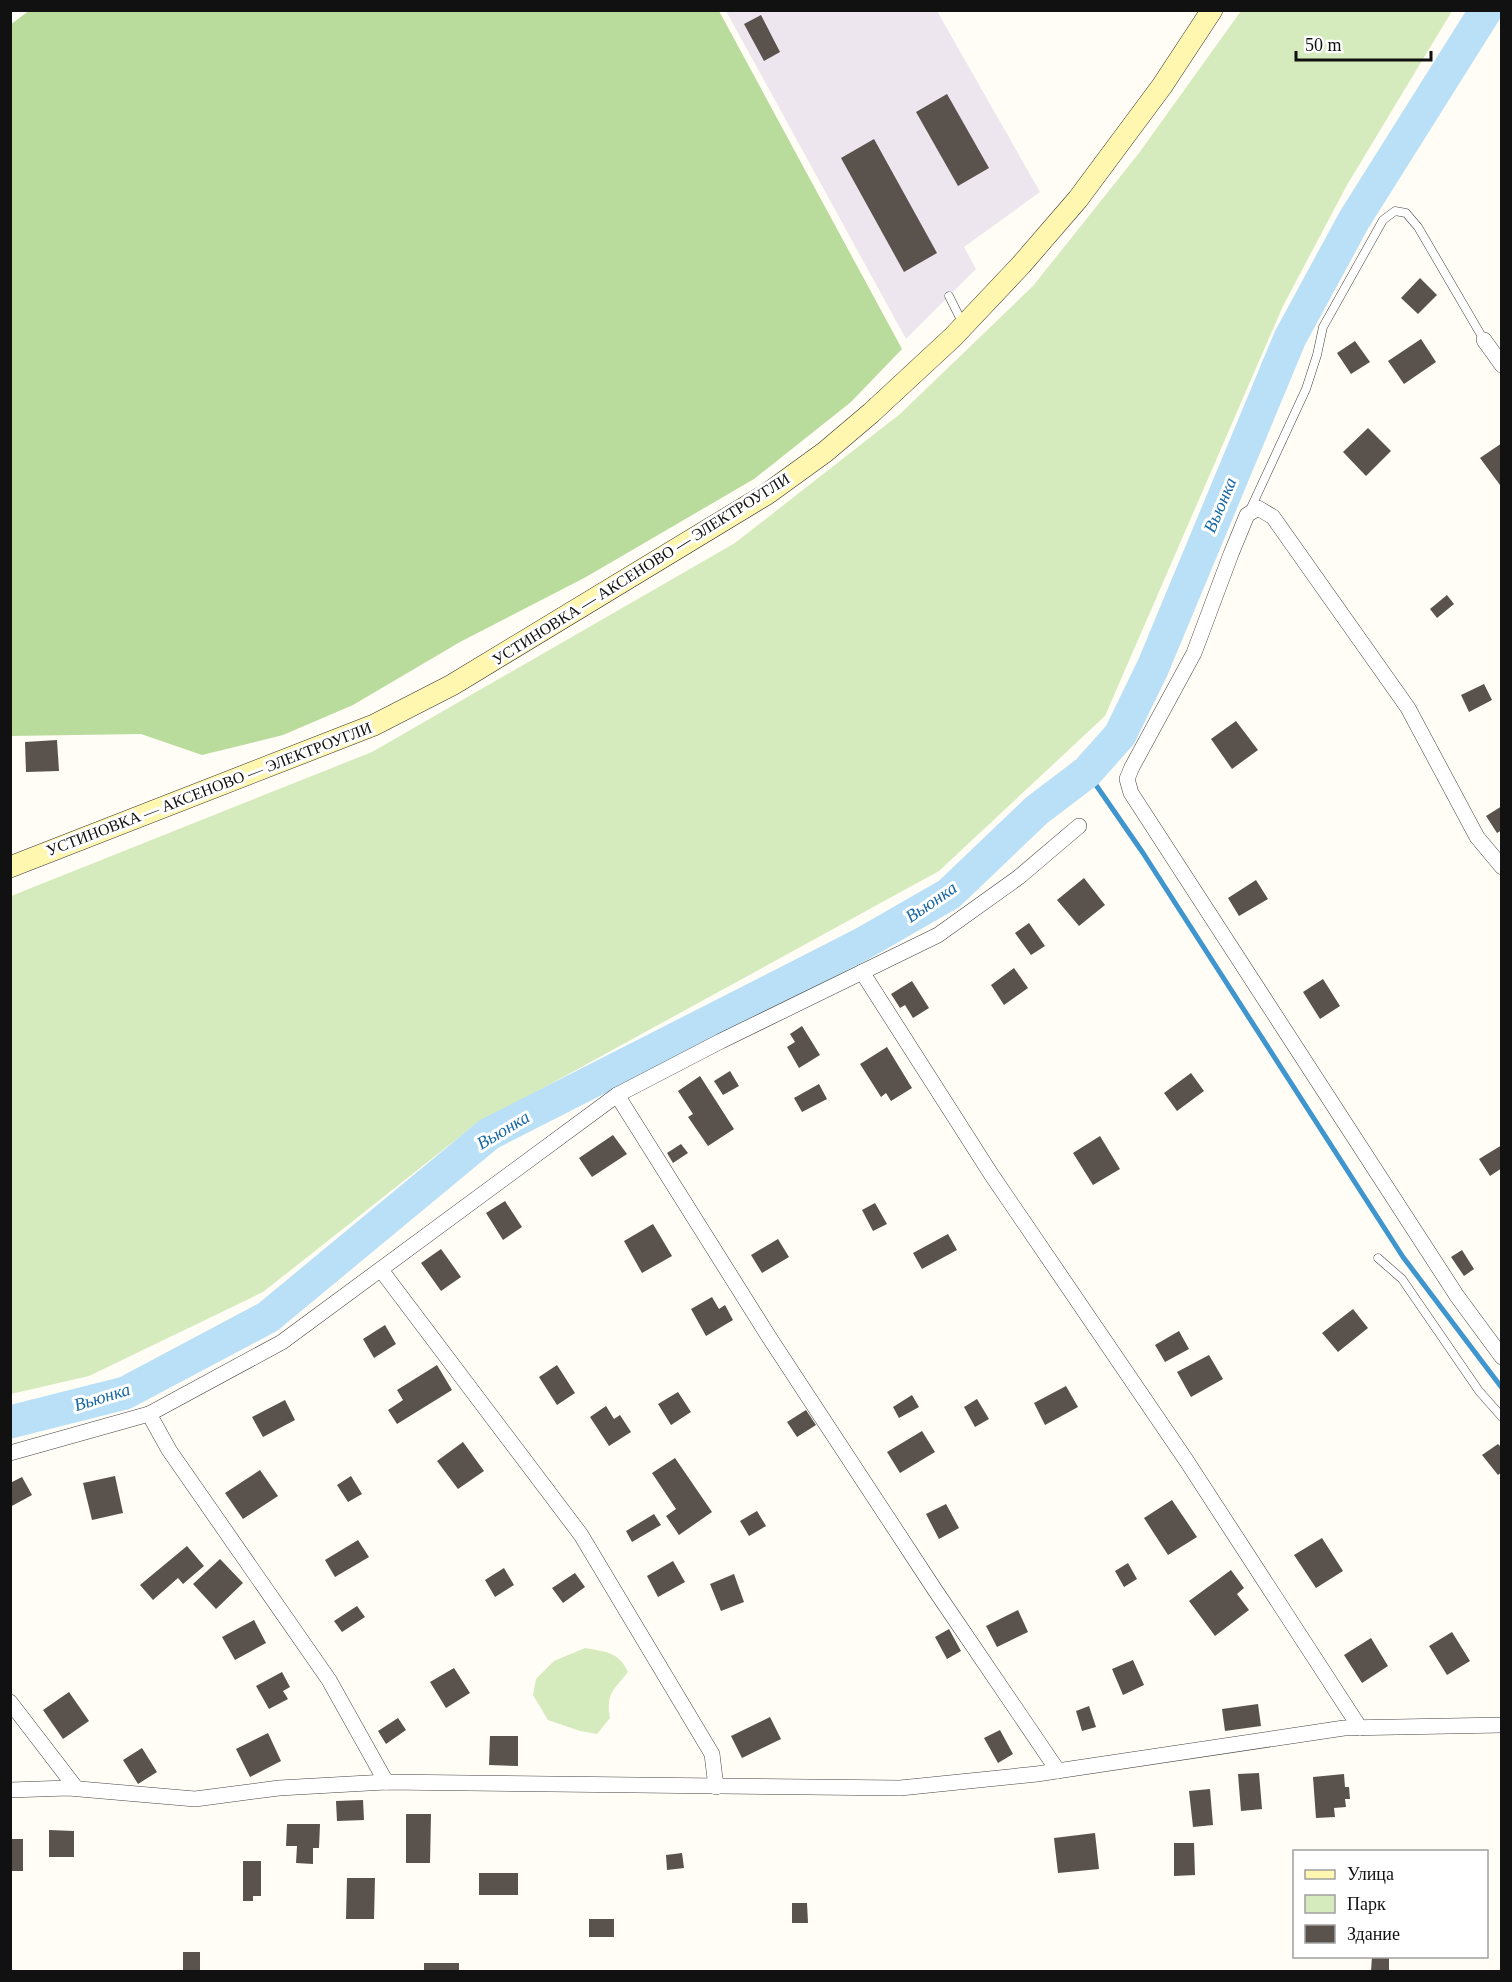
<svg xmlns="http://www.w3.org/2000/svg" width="1512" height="1982" viewBox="0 0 1512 1982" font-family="Georgia,serif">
<rect width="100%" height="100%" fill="#fffdf5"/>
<polygon fill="#eee6ef" points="726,11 937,11 1040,192 964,247 976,269 906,339"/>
<g fill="#d5ebbd">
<polygon points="1241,11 1452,11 1347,185 1283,306 1105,716 939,871 472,1127 263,1292 89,1376 11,1394 11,896 372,752 735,543 900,414 1033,286 1139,153"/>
<path d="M 585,1648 C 607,1652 619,1652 628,1672 C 613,1691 606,1693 610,1718 L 597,1734 L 580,1731 L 548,1720 L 533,1695 L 536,1679 L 554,1661 Z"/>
</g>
<polygon fill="#b9dc9c" points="30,10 719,11 902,349 851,402 754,479 586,577 460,642 353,705 283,735 202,755 141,734 11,736 10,25"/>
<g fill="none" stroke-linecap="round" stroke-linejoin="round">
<polyline stroke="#3f96cf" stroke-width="5" points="1087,772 1143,853 1403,1257 1502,1388"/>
<polyline stroke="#b9e0f7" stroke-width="33" points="10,1422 125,1393 268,1317 489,1134 862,944 949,894 1037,810 1087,772 1120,735 1153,667 1290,338 1354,220 1486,10"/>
</g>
<g fill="#5a524d">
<polygon points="761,15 780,52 764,61 744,24"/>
<polygon points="947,94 989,168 958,186 916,112"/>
<polygon points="874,139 937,253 904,272 841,158"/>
<polygon points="1420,278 1437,295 1418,314 1401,298"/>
<polygon points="1421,339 1436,362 1404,384 1388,361"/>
<polygon points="1355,341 1370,362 1351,374 1337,353"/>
<polygon points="1368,428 1391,451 1366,476 1343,452"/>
<polygon points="1502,443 1502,484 1500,485 1480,458"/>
<polygon points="1447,595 1454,604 1437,618 1430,609"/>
<polygon points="1484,684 1492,700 1469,712 1461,695"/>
<polygon points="1236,721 1258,750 1232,769 1211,739"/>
<polygon points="57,740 59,771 26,772 25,742"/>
<polygon points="1502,806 1502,830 1497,833 1486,816"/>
<polygon points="1084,878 1105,905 1079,926 1057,900"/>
<polygon points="1256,880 1268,899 1239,916 1228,898"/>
<polygon points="1029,923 1045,946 1031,955 1015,933"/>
<polygon points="1014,968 1028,988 1004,1005 991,985"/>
<polygon points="1323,979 1340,1006 1320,1019 1303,992"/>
<polygon points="912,981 929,1008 913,1018 905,1005 900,1008 891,994"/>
<polygon points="802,1026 820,1055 799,1068 787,1047 795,1042 790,1034"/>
<polygon points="887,1047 912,1088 891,1101 886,1093 881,1097 860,1064"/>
<polygon points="730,1071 739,1086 723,1095 714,1081"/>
<polygon points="1191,1073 1204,1091 1177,1111 1164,1093"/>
<polygon points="700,1076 734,1129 708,1146 688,1117 693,1114 678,1091"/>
<polygon points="819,1084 827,1099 802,1112 794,1098"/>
<polygon points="613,1135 627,1154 592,1177 579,1158"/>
<polygon points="1100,1136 1120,1169 1093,1185 1073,1153"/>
<polygon points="681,1144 688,1153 673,1163 667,1153"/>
<polygon points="1502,1145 1502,1168 1490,1176 1479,1159"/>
<polygon points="505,1201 522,1227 503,1240 486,1213"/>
<polygon points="875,1203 887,1224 873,1231 862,1210"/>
<polygon points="653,1224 672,1256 642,1273 624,1241"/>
<polygon points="948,1234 957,1250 922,1269 913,1253"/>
<polygon points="778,1239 789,1257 762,1273 751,1255"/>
<polygon points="441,1249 461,1277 441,1291 421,1263"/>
<polygon points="1462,1250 1474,1269 1464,1276 1451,1257"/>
<polygon points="712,1297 719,1309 725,1305 733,1320 706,1336 691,1309"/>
<polygon points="1353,1309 1368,1328 1338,1352 1322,1333"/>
<polygon points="385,1325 396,1344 374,1358 363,1339"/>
<polygon points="1179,1331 1189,1349 1165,1362 1155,1345"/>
<polygon points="1209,1355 1223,1379 1191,1397 1177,1372"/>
<polygon points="437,1365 452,1390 397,1424 388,1410 403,1400 397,1390"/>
<polygon points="557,1365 575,1393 557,1405 539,1377"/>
<polygon points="1066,1386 1078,1407 1045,1425 1034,1403"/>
<polygon points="678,1392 691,1412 671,1425 658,1404"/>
<polygon points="912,1395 919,1407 899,1418 893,1407"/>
<polygon points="977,1399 989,1419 975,1427 964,1407"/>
<polygon points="285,1400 295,1420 263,1437 252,1417"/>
<polygon points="606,1406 614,1419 620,1415 631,1432 609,1446 590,1417"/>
<polygon points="806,1410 816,1425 797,1437 787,1422"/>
<polygon points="922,1431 935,1452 900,1473 887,1452"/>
<polygon points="463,1442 484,1471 458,1489 437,1461"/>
<polygon points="1498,1444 1502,1448 1502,1472 1498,1475 1482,1455"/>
<polygon points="675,1458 712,1512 679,1535 666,1516 676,1509 652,1473"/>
<polygon points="260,1470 278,1496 243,1519 225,1493"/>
<polygon points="115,1476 123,1513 92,1520 83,1483"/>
<polygon points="351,1476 362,1494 348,1502 337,1485"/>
<polygon points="22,1477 32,1495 10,1507 10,1483"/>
<polygon points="1172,1500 1197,1537 1168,1555 1144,1518"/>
<polygon points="946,1504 959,1528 939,1539 926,1514"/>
<polygon points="757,1511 766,1526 749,1536 740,1521"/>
<polygon points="654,1514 661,1525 632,1542 626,1531"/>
<polygon points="1322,1538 1343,1571 1316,1588 1294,1555"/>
<polygon points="358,1540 369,1557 335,1577 325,1560"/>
<polygon points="187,1546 204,1566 183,1584 178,1578 153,1600 140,1585"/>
<polygon points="220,1559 243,1583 216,1609 193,1584"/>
<polygon points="673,1561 685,1582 658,1597 647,1576"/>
<polygon points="1128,1563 1137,1579 1124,1587 1115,1571"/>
<polygon points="504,1568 514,1585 495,1597 485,1580"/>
<polygon points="1231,1570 1244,1588 1237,1594 1249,1610 1215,1636 1189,1601"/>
<polygon points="575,1573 585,1587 563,1603 552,1588"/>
<polygon points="734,1574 744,1602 721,1611 710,1584"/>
<polygon points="357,1606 365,1617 342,1632 334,1621"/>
<polygon points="1018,1610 1028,1632 997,1647 986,1626"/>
<polygon points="254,1620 266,1643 235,1660 222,1637"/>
<polygon points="949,1629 961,1651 947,1659 935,1637"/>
<polygon points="1452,1632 1470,1661 1447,1675 1429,1646"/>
<polygon points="1371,1638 1388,1666 1362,1683 1344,1655"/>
<polygon points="1133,1660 1144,1685 1123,1695 1112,1669"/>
<polygon points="454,1668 470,1693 446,1708 430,1682"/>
<polygon points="282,1672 290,1687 283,1691 288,1699 269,1709 256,1686"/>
<polygon points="69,1692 89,1721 63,1739 43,1710"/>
<polygon points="1258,1704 1261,1726 1225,1731 1222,1709"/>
<polygon points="1089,1706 1096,1727 1082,1731 1076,1711"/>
<polygon points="770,1717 781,1739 742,1758 731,1736"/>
<polygon points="398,1718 406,1730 386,1744 378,1731"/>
<polygon points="1000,1730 1013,1754 998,1763 984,1738"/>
<polygon points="268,1733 281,1761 250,1777 236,1749"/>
<polygon points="490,1736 518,1736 518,1766 489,1765"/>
<polygon points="142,1748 157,1772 138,1784 123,1760"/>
<polygon points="1259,1773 1262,1809 1241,1811 1238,1774"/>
<polygon points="1344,1774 1345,1787 1349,1787 1350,1799 1345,1799 1346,1807 1334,1808 1335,1817 1316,1818 1313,1777"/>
<polygon points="1210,1789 1213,1825 1193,1827 1189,1791"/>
<polygon points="363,1800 364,1820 337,1821 336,1801"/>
<polygon points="406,1814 431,1814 430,1863 406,1863"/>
<polygon points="287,1824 320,1824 319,1848 313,1848 313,1864 296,1863 297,1846 286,1846"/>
<polygon points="49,1830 74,1831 74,1857 49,1857"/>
<polygon points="1095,1833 1099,1869 1058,1873 1054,1838"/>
<rect x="10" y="1839" width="13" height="32"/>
<polygon points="1174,1843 1194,1843 1195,1875 1174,1876"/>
<polygon points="682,1853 684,1868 667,1870 666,1855"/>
<polygon points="243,1861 261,1861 261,1896 253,1896 253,1901 243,1901"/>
<rect x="479" y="1873" width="39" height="22"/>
<polygon points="347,1878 375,1878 374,1919 346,1919"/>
<polygon points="792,1903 807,1903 808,1923 792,1923"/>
<rect x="589" y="1919" width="25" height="18"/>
<rect x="183" y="1952" width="17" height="20"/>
<polygon points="1372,1956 1389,1956 1389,1972 1371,1972"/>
<rect x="424" y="1963" width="35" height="9"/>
</g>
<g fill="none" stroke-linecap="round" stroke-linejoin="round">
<defs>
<g id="service">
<polyline points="949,296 963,324"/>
<polyline points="1250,510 1306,389 1317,355 1323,327 1383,220 1395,211 1406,213 1418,227 1484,340"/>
<polyline points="1378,1258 1402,1279 1479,1391 1502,1417"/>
</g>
<g id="minor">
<polyline points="1484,340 1502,365"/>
<polyline points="1502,867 1477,837 1408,708 1273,517 1258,508 1247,515 1231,554 1194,653 1132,767 1127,779 1131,793 1457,1296 1502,1357"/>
<polyline points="862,972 991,1174 1186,1460 1360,1728"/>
<polyline points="617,1095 769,1337 935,1590 1058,1771"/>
<polyline points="381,1270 581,1535 712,1754 716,1787"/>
<polyline points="149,1414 169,1450 329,1680 386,1782"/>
<polyline points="10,1453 149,1414 282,1342 617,1095 721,1041 938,935 1019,877 1079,826"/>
<polyline points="10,1702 76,1788"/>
<polyline points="10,1790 68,1788 195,1799 279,1788 386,1782 900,1788 1037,1774 1344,1728 1502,1725"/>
</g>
<polyline id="secondary" points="10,867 374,725 452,685 767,494 825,452 871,413 953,337 1021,265 1078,199 1162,86 1212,10"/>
</defs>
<use href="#service" stroke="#444" stroke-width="9"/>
<use href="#minor" stroke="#444" stroke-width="16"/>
<use href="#secondary" stroke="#333" stroke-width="22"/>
<use href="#service" stroke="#fff" stroke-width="8"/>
<use href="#minor" stroke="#fff" stroke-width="15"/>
<use href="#secondary" stroke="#fff6b0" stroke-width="21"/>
</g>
<g text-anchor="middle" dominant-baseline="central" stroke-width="6" stroke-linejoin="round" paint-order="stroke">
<g font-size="16" fill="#111" stroke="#fff">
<text transform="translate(641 569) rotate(-32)">УСТИНОВКА — АКСЕНОВО — ЭЛЕКТРОУГЛИ</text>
<text transform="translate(209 789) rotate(-21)">УСТИНОВКА — АКСЕНОВО — ЭЛЕКТРОУГЛИ</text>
</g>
<g font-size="18" font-style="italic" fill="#1768a6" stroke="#fff">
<text transform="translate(1220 505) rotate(-67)">Вьюнка</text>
<text transform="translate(931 902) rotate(-34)">Вьюнка</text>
<text transform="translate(503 1130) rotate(-31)">Вьюнка</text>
<text transform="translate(102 1397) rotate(-17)">Вьюнка</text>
</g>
</g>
<rect width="1512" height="1982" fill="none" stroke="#111111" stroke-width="24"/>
<rect x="1293" y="1850" width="195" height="108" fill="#ffffff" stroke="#a0a0a0" stroke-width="1.5"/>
<rect x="1305" y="1870" width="30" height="9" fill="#fff6b0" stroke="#a0a0a0" stroke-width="1.5"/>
<text x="1347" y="1880" font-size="18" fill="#111111">Улица</text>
<rect x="1305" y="1895" width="30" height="18" fill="#d5ebbd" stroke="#a0a0a0" stroke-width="1.5"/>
<text x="1347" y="1910" font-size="18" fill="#111111">Парк</text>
<rect x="1305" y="1925" width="30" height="18" fill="#5a524d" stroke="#a0a0a0" stroke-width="1.5"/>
<text x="1347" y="1940" font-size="18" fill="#111111">Здание</text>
<path d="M1296 51v9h135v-9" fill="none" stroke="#111111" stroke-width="3"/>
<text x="1305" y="51" font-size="18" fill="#111111" stroke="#ffffff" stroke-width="4.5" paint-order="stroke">50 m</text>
</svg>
